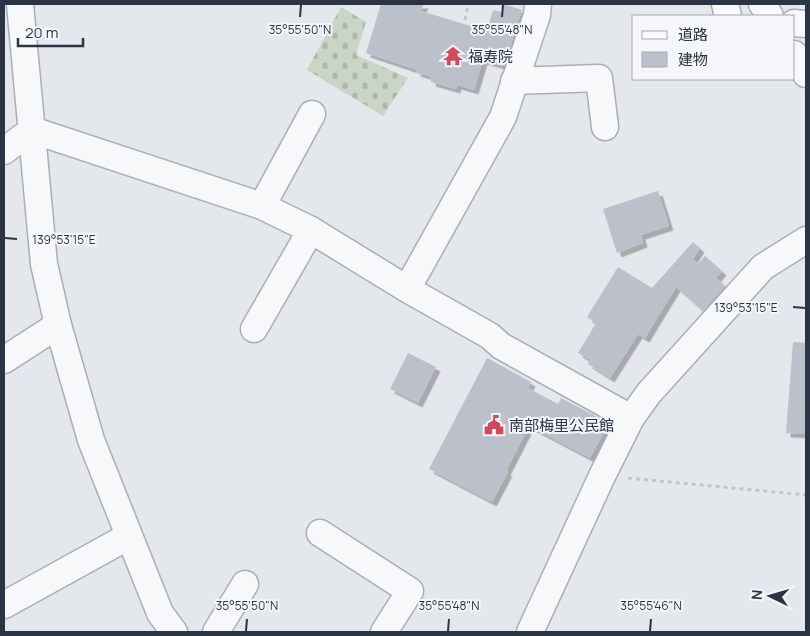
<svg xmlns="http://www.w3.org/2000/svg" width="810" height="636" viewBox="0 0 810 636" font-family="Manrope,'Noto Sans JP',sans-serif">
<defs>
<pattern id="cemetery-stones" width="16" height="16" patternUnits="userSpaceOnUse" patternTransform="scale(1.25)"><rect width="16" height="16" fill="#c9d6c5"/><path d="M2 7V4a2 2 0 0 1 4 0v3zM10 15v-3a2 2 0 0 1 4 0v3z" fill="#adb8ab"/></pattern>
<filter id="shadow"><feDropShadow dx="4.5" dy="4.5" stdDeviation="0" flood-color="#0004"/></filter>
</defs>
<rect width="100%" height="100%" fill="#e4e7ec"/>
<polygon fill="url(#cemetery-stones)" points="341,7 366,22 356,55 408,78 383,116 307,70"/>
<g fill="#bbc0ca" filter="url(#shadow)">
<polygon points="381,4 424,4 421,11 487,31 493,10 501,12 503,4 522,10 504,66 483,60 474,90 457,85 456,89 431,82 432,77 416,72 417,70 366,53"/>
<polygon points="658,191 669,226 641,235 643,243 617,253 603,209"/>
<polygon points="693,242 700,248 693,259 698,264 705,256 722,271 716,278 725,286 703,311 676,287 645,338 638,334 610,378 588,364 590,360 578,353 596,323 587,317 618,267 652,288"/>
<polygon points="793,342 806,343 806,434 786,433"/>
<polygon points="408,353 436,367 418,403 390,389"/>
<polygon points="487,358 531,382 528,388 558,404 561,398 609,423 590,458 529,426 506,471 508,472 492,502 429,469"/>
</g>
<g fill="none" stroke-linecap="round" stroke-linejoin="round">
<defs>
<g id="minor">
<polyline points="20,4 44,264 58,325 91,440 160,613 174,632"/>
<polyline points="725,4 728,16"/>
<polyline points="762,4 770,16"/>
<polyline points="794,23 806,24"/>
<polyline points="794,54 806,74"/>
<polyline points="514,81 599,78 605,127"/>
<polyline points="32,130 262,206 311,230 407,289 490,336 501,346 631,418"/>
<polyline points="4,151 32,130"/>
<polyline points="262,206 312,114"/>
<polyline points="407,289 503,117 537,15 538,4"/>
<polyline points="254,329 311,230"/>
<polyline points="4,360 58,325"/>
<polyline points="320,533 410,591 384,632"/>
<polyline points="4,605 129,536"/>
<polyline points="216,632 245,584"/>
<polyline points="530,632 602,476 631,418 649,393 763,267 806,240"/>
</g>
</defs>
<use href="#minor" stroke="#a9aeb7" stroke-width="29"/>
<g stroke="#c2c5cb" stroke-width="3" stroke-dasharray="4 4" stroke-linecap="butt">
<polyline points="465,20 468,4"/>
<polyline points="628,478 806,495"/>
</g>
<use href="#minor" stroke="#f7f8fa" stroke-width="26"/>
</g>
<path fill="none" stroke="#2b3445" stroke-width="2" d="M 300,17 L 301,5M 502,17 L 503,5M 5,238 L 17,239M 793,307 L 805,308M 246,631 L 247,619M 448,631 L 449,619M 650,631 L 651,619"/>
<defs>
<symbol id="temple-bare" viewBox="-9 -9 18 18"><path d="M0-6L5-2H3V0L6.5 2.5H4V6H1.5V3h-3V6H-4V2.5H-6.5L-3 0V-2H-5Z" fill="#d1495b" stroke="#f4f6f9" stroke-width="2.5" paint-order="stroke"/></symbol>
<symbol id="civic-bare" viewBox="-9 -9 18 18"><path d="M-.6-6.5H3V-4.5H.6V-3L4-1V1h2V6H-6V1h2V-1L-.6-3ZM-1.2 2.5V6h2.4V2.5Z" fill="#d1495b" stroke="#f4f6f9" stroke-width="2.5" paint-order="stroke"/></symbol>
</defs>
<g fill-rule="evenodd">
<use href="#temple-bare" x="439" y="42" width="28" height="28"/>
<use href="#civic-bare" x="480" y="411" width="28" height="28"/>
</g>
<g text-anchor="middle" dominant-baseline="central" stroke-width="4" stroke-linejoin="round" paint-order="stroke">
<g font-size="15" fill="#2b3445" stroke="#f4f6f9" text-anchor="start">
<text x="468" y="56">福寿院</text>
<text x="509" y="425">南部梅里公民館</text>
</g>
</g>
<g font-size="12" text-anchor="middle" fill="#2b3445" stroke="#f4f6f9" stroke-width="4" stroke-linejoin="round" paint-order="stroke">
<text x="300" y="34">35°55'50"N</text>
<text x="502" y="34">35°55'48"N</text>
<text x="64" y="244">139°53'15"E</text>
<text x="746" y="312">139°53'15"E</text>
<text x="247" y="610">35°55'50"N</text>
<text x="449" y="610">35°55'48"N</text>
<text x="651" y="610">35°55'46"N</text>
</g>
<rect width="810" height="636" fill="none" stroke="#2b3445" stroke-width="10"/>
<rect x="632" y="15" width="162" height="65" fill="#f4f6f9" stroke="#a4a8b1"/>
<rect x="642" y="31" width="25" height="8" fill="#f7f8fa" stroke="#a4a8b1"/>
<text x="678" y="40" font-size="15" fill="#2b3445">道路</text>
<rect x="642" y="52" width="25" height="15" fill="#bbc0ca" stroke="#a4a8b1"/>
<text x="678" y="65" font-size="15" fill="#2b3445">建物</text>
<g transform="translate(770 596) rotate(275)" stroke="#f4f6f9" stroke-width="4" paint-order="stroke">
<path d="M0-4L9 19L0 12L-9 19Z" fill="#2b3445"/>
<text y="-8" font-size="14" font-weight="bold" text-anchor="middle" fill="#2b3445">N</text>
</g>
<path d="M18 38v8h65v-8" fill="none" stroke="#2b3445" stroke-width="2.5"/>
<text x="25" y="38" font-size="15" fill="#2b3445" stroke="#f4f6f9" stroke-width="4" paint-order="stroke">20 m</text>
</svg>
